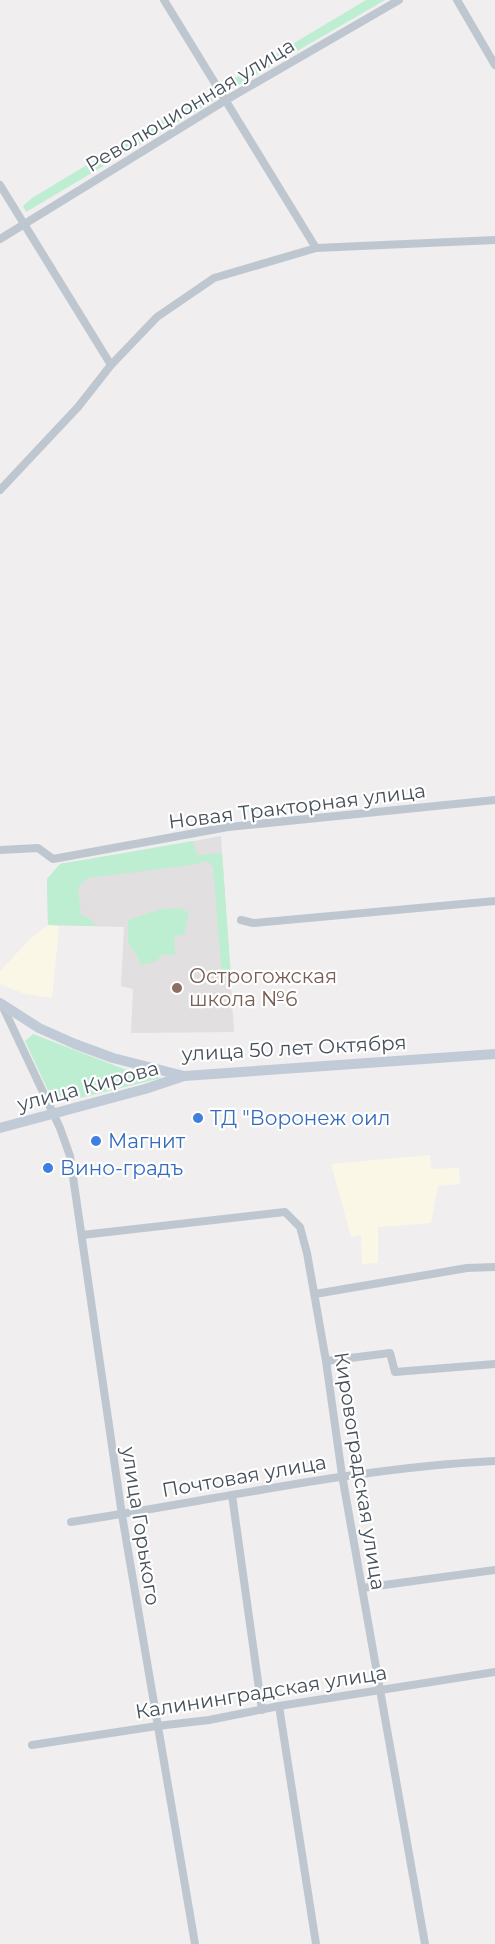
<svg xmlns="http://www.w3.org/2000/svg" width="495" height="1944" viewBox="0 0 495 1944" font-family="Montserrat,sans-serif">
<rect width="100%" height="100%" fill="#f0eeee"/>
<g fill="#fbf7e7">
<polygon points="48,925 59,926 52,998 25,994 2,985 0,982 0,971 30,939"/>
<polygon points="430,1155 431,1169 459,1168 460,1184 438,1186 431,1223 378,1227 378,1263 362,1264 361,1235 351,1237 331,1164"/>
</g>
<polygon fill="#e1dfe0" points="221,836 234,1032 131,1033 133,989 121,986 124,927 48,925 47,879 60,864 140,851"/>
<g fill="#bdeed2">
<polygon points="366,0 385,0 230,90 227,83"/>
<polygon points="205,94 211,94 213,101 26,212 23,206 32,198"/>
<polygon points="193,841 197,855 222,853 231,976 228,979 222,976 213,867 208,861 191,865 88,878 78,887 81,915 90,919 96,926 48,925 47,879 60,864"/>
<polygon points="180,908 189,913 184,935 174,936 175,955 162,955 155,962 142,965 128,942 128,920 161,909"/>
<polygon points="33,1034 124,1069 162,1078 59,1103 51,1097 25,1041"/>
</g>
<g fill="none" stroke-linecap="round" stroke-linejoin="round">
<g stroke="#bec7d0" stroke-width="8">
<polyline points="164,0 316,248"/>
<polyline points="457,0 495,65"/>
<polyline points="0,185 111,365"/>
<polyline points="0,239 226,100 399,0"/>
<polyline points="0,490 78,407 111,365 157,317 214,278 316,248 495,240"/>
<polyline points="0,850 38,848 53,859 228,827 495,800"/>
<polyline points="241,920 253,923 495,901"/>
<polyline points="2,1005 60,1128 70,1156 122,1515 195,1944"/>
<polyline points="82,1235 285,1212 300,1227 307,1253 326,1361 342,1475 425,1944"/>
<polyline points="315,1294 467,1268 495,1267"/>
<polyline points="326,1361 390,1353 395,1372 495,1364"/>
<polyline points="232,1495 262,1710"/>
<path d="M 71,1522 C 212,1501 352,1468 495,1461"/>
<polyline points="362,1588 495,1570"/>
<polyline points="279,1706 316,1944"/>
<polyline points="32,1745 157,1726 209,1720 279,1706 495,1672"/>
</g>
<g stroke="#c1cad7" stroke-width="10">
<polyline points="0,1003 39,1028 75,1044 113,1058 184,1076 495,1054"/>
<polyline points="0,1128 145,1089 184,1076"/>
</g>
</g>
<circle fill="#8d6e63" stroke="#fff" stroke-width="2" cx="177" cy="988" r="6"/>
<g fill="#3f7fe0" stroke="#fff" stroke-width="2">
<circle cx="198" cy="1118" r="6"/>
<circle cx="96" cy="1141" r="6"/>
<circle cx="48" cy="1168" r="6"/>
</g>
<g text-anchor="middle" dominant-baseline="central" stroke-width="4.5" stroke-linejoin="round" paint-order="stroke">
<g font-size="20" fill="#46505b" stroke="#fff">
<text transform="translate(190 105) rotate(-31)">Революционная улица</text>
<text transform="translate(297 806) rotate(-7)">Новая Тракторная улица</text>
<text transform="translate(294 1048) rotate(-3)">улица 50 лет Октября</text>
<text transform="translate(88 1086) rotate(-15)">улица Кирова</text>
<text transform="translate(360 1471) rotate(81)">Кировоградская улица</text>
<text transform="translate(244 1476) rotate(-10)">Почтовая улица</text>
<text transform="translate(141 1526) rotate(81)">улица Горького</text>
<text transform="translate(261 1692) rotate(-9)">Калининградская улица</text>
</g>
<g font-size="20" fill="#785e54" stroke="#fff" text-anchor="start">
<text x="189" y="976">Острогожская<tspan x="189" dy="23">школа №6</tspan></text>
</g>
<g font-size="20" fill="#366cbe" stroke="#fff" text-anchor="start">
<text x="210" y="1118">ТД "Воронеж оил</text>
<text x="108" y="1141">Магнит</text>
<text x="60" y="1168">Вино-градъ</text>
</g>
</g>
</svg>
